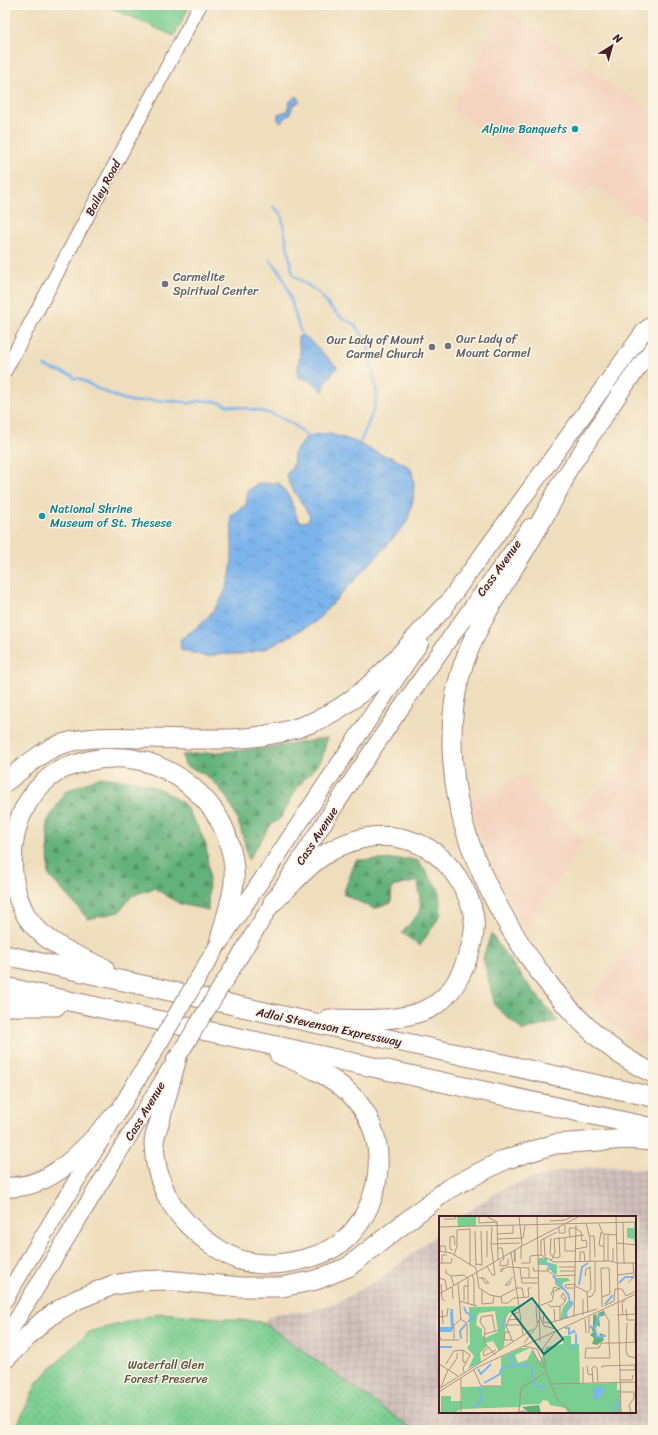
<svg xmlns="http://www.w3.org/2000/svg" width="658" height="1435" viewBox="0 0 658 1435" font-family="Sriracha,sans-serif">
<defs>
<pattern id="industrial-grid" width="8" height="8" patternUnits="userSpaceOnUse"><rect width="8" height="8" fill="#d0c0bc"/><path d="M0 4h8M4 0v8" fill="none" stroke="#b4a5a2"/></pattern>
<pattern id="forest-firs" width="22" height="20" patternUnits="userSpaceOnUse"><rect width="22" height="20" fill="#63b17b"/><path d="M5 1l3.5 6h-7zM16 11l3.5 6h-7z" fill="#548f65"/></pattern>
<pattern id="park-dots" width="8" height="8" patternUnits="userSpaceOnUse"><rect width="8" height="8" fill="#7ace91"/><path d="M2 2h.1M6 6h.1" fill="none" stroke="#6bb07d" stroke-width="1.8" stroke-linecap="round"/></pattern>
<pattern id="water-ripples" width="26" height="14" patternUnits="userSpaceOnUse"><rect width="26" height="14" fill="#7cb4ec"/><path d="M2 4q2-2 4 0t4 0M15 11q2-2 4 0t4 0" fill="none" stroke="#6892bf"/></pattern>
</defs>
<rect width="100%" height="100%" fill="#fcf5e5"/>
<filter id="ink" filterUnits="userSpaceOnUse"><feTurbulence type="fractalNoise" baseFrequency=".025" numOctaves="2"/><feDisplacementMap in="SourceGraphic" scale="8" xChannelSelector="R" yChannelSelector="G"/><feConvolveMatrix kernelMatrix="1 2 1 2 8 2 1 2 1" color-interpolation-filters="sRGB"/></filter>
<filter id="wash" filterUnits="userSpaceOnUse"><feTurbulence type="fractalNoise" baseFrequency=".012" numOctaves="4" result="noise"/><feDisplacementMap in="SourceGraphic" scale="16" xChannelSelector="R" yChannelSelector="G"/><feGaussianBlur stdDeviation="0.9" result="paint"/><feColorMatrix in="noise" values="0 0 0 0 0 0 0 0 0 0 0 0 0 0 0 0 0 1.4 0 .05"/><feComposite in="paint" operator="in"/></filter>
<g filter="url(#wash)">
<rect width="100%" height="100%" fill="#efdebd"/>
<g fill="#f4d3c0">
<polygon points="503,7 653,114 653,227 593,185 583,199 452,110"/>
<polygon points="653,727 653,861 613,843 571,817 626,764"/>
<polygon points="523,775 537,799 549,811 584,840 525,931 506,895 488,854 470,800"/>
<polygon points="653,915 653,1048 632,1038 605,1018 589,1003"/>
</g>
<polygon fill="url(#industrial-grid)" points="607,1166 653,1171 653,1430 414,1430 262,1322 277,1313 307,1312 336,1303 381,1278 440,1232 440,1412 635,1412 635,1217 459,1217 506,1187 560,1171"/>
<polygon fill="#7ace91" stroke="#62765e" points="105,5 190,5 174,36"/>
<g fill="url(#forest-firs)" stroke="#566853">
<path d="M 327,738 L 322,759 L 297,788 L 281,818 L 271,825 L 248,860 C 242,829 234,799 209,778 C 203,772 192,769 185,765 L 182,755 L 267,748 Z"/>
<polygon points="101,777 136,781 162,790 184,804 198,827 206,845 209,874 208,910 180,904 154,888 132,896 119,912 88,919 49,876 47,822 66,791"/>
<polygon points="410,859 418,861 439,890 441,914 420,946 402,933 421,910 418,881 392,887 391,903 374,909 343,894 356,860"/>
<polygon points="491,934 519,973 558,1021 523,1031 495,1006 483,958"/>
</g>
<polygon fill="url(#park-dots)" stroke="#62765e" points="161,1313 262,1322 414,1430 15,1430 38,1381 89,1332"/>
<g fill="url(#water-ripples)" stroke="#636a8c">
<polygon points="296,96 299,98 299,102 293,105 290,114 281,122 278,120 278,114 287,111 290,101"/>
<polygon points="305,336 337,367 325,383 323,392 314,383 297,376 300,353 298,337"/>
<path d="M 327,433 L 354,441 L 380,454 L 391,457 L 408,466 L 412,471 L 414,484 L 413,500 L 407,522 L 390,542 L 315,622 L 279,642 L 265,649 L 242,654 L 217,654 L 208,657 L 181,650 L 180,640 C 187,633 197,629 204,621 C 236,589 233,560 231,518 L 232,514 L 246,505 L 248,490 L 259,483 L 279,483 L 290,498 L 298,521 L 302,522 L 308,521 L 310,516 L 289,484 L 287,474 L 293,466 L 294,453 L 307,436 Z"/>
</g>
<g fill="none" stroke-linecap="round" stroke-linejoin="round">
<g stroke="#7cb4ec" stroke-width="2.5">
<polyline points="273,207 281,213 293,275 319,293 329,306 342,318 354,324 367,341 377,394 374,409 360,443"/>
<path d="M 270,260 C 289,276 293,313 302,336"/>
<path d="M 44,366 C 53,370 62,372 72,375 L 74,379 L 79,378 C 91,386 133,408 146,400 L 185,402 L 189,404 C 198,399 217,400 226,405 C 259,411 282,411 307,436"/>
</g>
</g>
</g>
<g filter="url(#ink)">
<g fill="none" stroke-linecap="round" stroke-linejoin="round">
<defs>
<polyline id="minor" points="5,371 200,5"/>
<g id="major">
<polyline points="557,488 620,393 653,348"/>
<polyline points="437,617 645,330 653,324"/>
<polyline points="224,936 420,643"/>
<path d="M 240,956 C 329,809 428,666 530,527"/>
<polyline points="5,1299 151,1057"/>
<polyline points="5,1339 170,1069"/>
</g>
<g id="highway">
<path d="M 564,479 C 551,503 539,527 525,549 C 500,590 471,632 459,679 C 446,730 452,795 470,844 C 499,925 572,1037 653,1073"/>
<path d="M 5,782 C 20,771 35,757 52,748 C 82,734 117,738 150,738 C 203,739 260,744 311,723 C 366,701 404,649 444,607"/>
<path d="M 273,902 C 290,887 305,867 324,855 C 375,823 432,832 462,885 C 470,899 476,915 474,931 C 473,944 468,957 463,969 C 456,985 445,1001 428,1009 C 397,1023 362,1019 329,1019"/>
<polyline points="5,955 653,1097"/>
<path d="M 104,968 C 77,956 44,943 27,917 C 0,871 10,802 57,772 C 66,766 78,764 88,761 C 102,758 119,757 133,759 C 175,766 216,800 228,840 C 232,852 235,869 234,882 C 233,897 223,927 219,943"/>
<polyline points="5,987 653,1128"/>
<polyline points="5,1006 56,1006"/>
<path d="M 177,1058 C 171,1079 166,1099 160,1120 C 158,1127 154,1136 154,1143 C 155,1180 169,1209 197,1233 C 208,1243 226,1255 240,1260 C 271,1270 323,1260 347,1238 C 386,1199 391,1131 348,1092 C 329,1074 302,1064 279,1054"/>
<path d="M 5,1187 C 53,1190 87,1146 116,1114"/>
<polyline points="5,1359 43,1321 59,1310 76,1300 113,1285 139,1281 164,1280 241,1287 282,1287 316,1280 348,1267 448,1189 504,1160 555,1144 627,1139 653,1141"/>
</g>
</defs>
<use href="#minor" stroke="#9c7e74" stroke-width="15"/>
<use href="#major" stroke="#9c7e74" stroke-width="18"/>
<use href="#highway" stroke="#9c7e74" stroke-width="21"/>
<use href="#minor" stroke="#fff" stroke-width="13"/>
<use href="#major" stroke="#fff" stroke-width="16"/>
<use href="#highway" stroke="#fff" stroke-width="19"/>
<defs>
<g id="major-bridge">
<polyline points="151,1057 219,943"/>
<polyline points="177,1058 240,956"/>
</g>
</defs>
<use href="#major-bridge" stroke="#9c7e74" stroke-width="18" stroke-linecap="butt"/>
<use href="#major-bridge" stroke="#fff" stroke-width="16"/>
</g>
</g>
<g fill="#0f9aa8" stroke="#fcf5e5" stroke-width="1.5">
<circle cx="575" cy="129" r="4"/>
<circle cx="42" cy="516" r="4"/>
</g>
<g fill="#6b7280" stroke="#fcf5e5" stroke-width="1.5">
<circle cx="165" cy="284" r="4"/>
<circle cx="448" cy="346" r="4"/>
<circle cx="432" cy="347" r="4"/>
</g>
<g text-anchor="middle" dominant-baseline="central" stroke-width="3" stroke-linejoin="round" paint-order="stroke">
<g font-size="12" fill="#0d838f" stroke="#fcf5e5" text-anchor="end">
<text x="567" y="129">Alpine Banquets</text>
<text x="50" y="509" text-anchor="start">National Shrine<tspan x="50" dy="14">Museum of St. Thesese</tspan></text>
</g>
<g font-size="12" fill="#4a1f2b" stroke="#fcf5e5">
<text transform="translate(103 188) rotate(-62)">Bailey Road</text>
<text transform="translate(499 568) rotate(-54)">Cass Avenue</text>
<text transform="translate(317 836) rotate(-57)">Cass Avenue</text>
<text transform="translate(329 1027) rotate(12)">Adlai Stevenson Expressway</text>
<text transform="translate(145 1111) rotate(-59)">Cass Avenue</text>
</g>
<g font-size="12" fill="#5b616d" stroke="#fcf5e5" text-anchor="start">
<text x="173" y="277">Carmelite<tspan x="173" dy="14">Spiritual Center</tspan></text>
<text x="456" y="339">Our Lady of<tspan x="456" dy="14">Mount Carmel</tspan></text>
<text x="424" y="340" text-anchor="end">Our Lady of Mount<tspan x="424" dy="14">Carmel Church</tspan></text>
</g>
<g font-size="12" fill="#58544a" stroke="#fcf5e5">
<text x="166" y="1365">Waterfall Glen<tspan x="166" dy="14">Forest Preserve</tspan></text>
</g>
</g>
<g transform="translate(439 1216)">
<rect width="197" height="197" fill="#efdebd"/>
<path d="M 79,90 L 79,93 L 70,97 L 67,102 L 65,130 L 60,135 L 54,125 L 46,127 L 48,130 L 41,137 L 42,146 L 29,153 L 35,140 L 28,132 L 31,128 L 30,91 ZM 56,95 L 59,116 L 46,122 L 43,119 L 43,113 L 37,109 L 38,101 L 40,97 Z" fill="#7ace91" fill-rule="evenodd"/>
<path d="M 164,95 L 166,99 L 160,101 L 161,111 L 158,109 L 156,114 L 159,121 L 161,119 L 160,117 L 167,119 L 163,119 L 165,124 L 158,129 L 153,128 L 155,122 L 151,119 L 154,116 L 151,109 L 154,111 L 154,99 L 157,98 L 158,103 L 159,97 ZM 100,189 L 102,197 L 90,197 L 83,191 Z" fill="#63b17b"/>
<path d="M 129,85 L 134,85 L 134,87 L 127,96 L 128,102 L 121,104 L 124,91 Z" fill="#7ace91"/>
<path d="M 34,0 L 37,1 L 37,10 L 19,10 L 18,1 ZM 195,7 L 197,7 L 197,37 L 195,23 L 188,22 L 188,12 L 195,12 ZM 99,42 L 108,42 L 108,46 L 118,49 L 118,57 L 116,59 L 112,54 L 107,54 L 110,49 L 99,49 ZM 116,62 L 129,62 L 131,65 L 125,66 L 123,69 L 125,73 L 123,74 L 116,68 ZM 124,120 L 132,120 L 132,128 L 140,128 L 141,168 L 178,167 L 178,174 L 181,174 L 182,197 L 129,197 L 126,192 L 111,189 L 109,185 L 104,184 L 101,188 L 82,189 L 82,191 L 22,193 L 15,197 L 0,197 L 2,196 L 2,180 L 12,180 L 12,185 L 23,185 L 22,171 L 62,170 L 62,141 L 82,132 L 91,132 L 76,139 L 79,147 L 88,144 L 93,134 L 101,146 L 107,131 L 124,128 Z" fill="#7ace91"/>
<path d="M 162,170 L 165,173 L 162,181 L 155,184 L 154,173 Z" fill="#7cb4ec"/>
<path fill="none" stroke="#7cb4ec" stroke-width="2" d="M 102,47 L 111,49 L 115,57M 114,60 L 129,78 L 132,90M 180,67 L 186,61 L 194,61M 140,69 L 143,51 L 149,47M 166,88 L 174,79M 25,91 L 27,96 L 34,101 L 29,106M 11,94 L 13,94 L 14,112M 12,96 L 13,112M 128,102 L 127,96 L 134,87M 151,111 L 156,112 L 161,97M 0,112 L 13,112M 126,112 L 130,112 L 130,118 L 135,115 L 136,117M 0,113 L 14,113M 63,113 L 66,101M 156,113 L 158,121 L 167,120M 0,115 L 13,115M 22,123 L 21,115 L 27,108M 0,131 L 13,131M 130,134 L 137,129 L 137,118M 71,138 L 74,150M 62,152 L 88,149 L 93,152 L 93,163M 39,153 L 42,158 L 52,148M 93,165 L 102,172 L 106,170M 45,167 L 61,158 L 62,153M 34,192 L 43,183 L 40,171M 173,197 L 181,184"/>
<path fill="none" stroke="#ad9283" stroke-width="1" d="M 40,0 L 40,7 L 58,6M 47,0 L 58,6 L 59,44M 80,0 L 83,30M 98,0 L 101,125M 177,0 L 182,197M 5,3 L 16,3 L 17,0M 111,5 L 126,4 L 134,0M 147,7 L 151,23 L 151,46M 184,7 L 185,47M 160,8 L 164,18 L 178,19M 0,11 L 197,6M 120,11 L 120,17 L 126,17 L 126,9M 18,14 L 31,13 L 31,50M 36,15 L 37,50M 48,15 L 48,41M 162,16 L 160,29 L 165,31M 58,18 L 74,17 L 74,10M 169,19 L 169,45M 150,20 L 155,20 L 156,41M 120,21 L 121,41M 126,21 L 126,35 L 136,35M 131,21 L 130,12 L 136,12M 105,22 L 106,40M 112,22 L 111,38 L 116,42 L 121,41M 58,23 L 84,22 L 86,10M 115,23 L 145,19M 178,27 L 197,29M 52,28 L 81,27M 82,30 L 82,43M 59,32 L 63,32 L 65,43 L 61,46 L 61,50 L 69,49 L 69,43M 174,32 L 174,45M 136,33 L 148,31 L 147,24 L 143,25 L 142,16 L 136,12M 14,34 L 11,33 L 11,21 L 15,20 L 16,29M 75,34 L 76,46 L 76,34M 0,35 L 12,37 L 37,52 L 40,72 L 51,79 L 61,81 L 76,73M 1,35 L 1,30 L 6,30 L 7,36M 72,36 L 84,119M 15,39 L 18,30 L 18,14M 102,39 L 102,24 L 118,16M 112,45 L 116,36 L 115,23M 165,45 L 165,19M 141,46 L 141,36 L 145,36 L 146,46M 0,47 L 12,47 L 13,42M 3,47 L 3,39 L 8,39M 82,47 L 91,47 L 91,40 L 102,39 L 115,46 L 171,45 L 178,47M 178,47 L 197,47M 37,48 L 43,49 L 42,15M 48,50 L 53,59 L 56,59 L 52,28 L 53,11M 94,51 L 95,55 L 109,55 L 116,60 L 137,59M 120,51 L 136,51M 65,52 L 62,53 L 62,56 L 67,51 L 90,52 L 90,62M 81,52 L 83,67 L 99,67M 7,54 L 7,57 L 12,60 L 15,70M 121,55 L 136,55M 33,59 L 35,64 L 35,90M 179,59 L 194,57M 12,60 L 25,59 L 28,62M 146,60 L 147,53 L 152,51M 0,62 L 6,64 L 8,74M 29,62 L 29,87M 40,62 L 45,62 L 50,67 L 46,67 L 43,62M 82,62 L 99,62M 72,65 L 70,69 L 66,69 L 74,61M 189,67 L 195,61 L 194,47M 2,68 L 3,83 L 6,85M 136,70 L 148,76 L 149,97M 13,71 L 14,83M 76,72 L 83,72 L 85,82M 135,72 L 127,72 L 126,69 L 137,68M 43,74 L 43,88 L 54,87 L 55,80M 148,77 L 152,73 L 151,51M 0,78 L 83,30 L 141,0M 112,79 L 115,71 L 121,73M 62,80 L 63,87 L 69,87 L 75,82 L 90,81 L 89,72 L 92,72M 149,81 L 153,80 L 156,75 L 156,46M 163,81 L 171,78 L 170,52 L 162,52 L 162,54 L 163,88 L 163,91M 144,83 L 144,99M 20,85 L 38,90M 25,85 L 25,70 L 30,70M 109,88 L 112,91 L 122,90 L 126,85 L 126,84 L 127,83 L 127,82 L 124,77 L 122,81 L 126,84M 165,90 L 175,85 L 176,73 L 183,73 L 187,80 L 197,75M 115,93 L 116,106M 187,93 L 188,104 L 197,104 L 196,90M 3,94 L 4,108M 164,94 L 170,105 L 170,127 L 171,142 L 146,142 L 147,132 L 160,132 L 162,127 L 180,127 L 197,126M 102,96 L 105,96 L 104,106M 100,98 L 105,110 L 117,113M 178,99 L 197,98M 184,99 L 183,86 L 186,85M 0,101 L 8,100 L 9,92M 135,101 L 137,9M 150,101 L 150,117M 21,103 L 28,107 L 28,127M 146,103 L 147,117M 69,104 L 81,103M 121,105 L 121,90M 104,106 L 110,107 L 158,93M 98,107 L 97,91 L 113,85 L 115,75 L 121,73M 188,107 L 187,135 L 189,140 L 197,142M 196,107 L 196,126M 67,109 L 82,109M 71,116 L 66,116 L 65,124 L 73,124M 46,118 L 60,114M 0,119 L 2,124 L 20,124M 15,124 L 15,109 L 22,103 L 19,67M 74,126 L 67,110 L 72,99 L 80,96M 85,127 L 98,110 L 100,104M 85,130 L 98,133 L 103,145M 50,131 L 44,136 L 45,140 L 57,134M 93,133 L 103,152 L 107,150 L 104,137M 24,134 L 31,139 L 24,152 L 25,156M 24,134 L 24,146 L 28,146M 103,138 L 104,132 L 116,116M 56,139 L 45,126 L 46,113 L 41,106 L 42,101 L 53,99 L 56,115M 103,144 L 117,182 L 134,197M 0,148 L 19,160M 7,148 L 15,135 L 24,134M 148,150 L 149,158 L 154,159M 156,150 L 158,152 L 159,167M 144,151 L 144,168M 163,152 L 163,150 L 196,149 L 196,154 L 181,154M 10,154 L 18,142 L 18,137M 35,154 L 42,170 L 62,170M 22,162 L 22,197M 181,164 L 193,164 L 194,159M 154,167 L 153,152 L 156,150M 111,168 L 197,166M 2,171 L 9,154M 0,173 L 94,113M 0,176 L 37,152 L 197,78M 182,176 L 195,176 L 195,182 L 190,189 L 192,197M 80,195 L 82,172 L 107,156M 72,197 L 85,195 L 89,197"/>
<path fill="#0f766e" fill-opacity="0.15" stroke="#0f766e" stroke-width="2" d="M 93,82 L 124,123 L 105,138 L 73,96 Z"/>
<rect width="197" height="197" fill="none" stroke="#4a1f2b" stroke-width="2"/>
</g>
<rect width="658" height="1435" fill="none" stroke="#fcf5e5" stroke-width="20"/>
<g transform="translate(612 46) rotate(37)" stroke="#fcf5e5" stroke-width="3" paint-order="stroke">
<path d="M0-3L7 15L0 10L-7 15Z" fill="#4a1f2b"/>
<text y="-6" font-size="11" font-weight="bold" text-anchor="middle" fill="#4a1f2b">N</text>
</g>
</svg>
